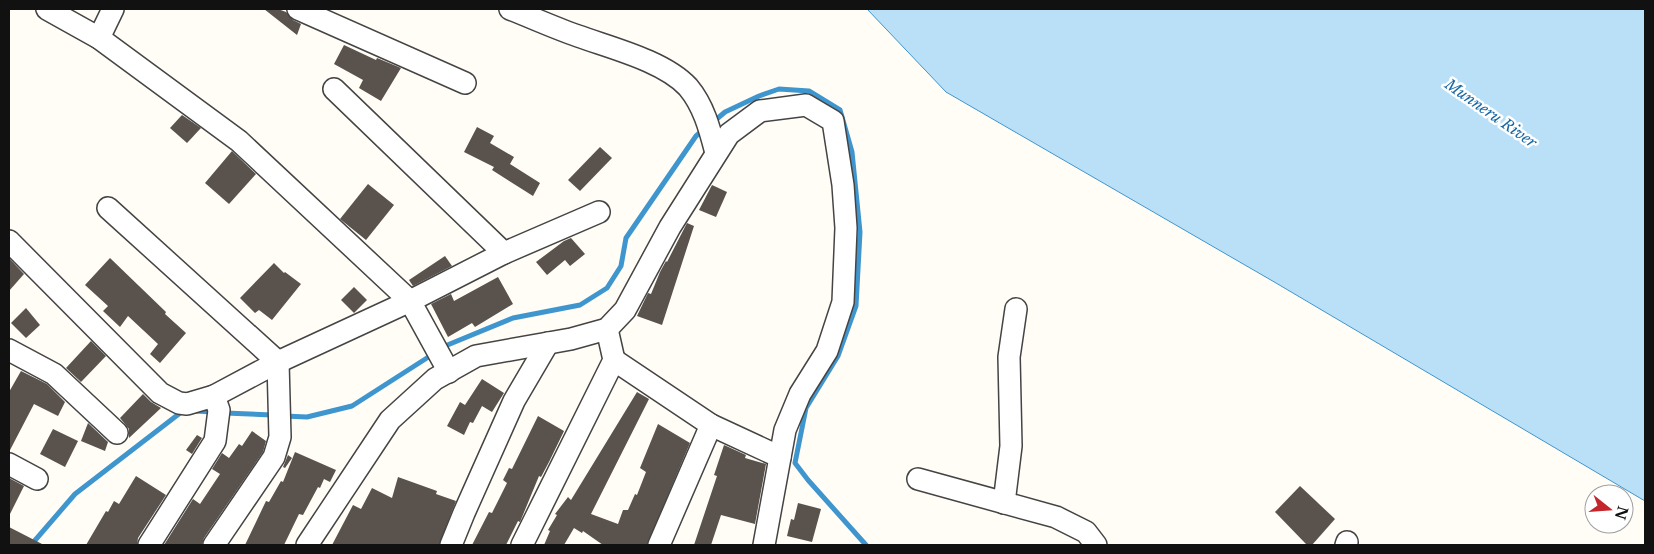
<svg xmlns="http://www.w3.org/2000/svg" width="1654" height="554" viewBox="0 0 1654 554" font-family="'Libre Baskerville',serif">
<rect width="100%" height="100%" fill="#fffdf5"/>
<polygon fill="#b9e0f7" stroke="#3f96cf" points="867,9 1645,9 1645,501 1276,283 946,92"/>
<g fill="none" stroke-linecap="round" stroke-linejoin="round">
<g stroke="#3f96cf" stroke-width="5">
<polyline points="712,123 725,112 759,96 779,89 809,91 840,110 852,152 860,232 856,306 838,356 806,408 795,463 808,480 866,545"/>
<polyline points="445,346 513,318 580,305 607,288 621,266 626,238 696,136 703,130"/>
<polyline points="195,411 214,412"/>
<polyline points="225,413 273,415"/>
<polyline points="284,416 307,417 352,406 430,356"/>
<polyline points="31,545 75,494 184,410"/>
</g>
</g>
<g fill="#5a524d">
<polygon points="264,9 278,9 286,12 293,20 301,24 297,35"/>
<polygon points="344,45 376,60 377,58 401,68 381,101 359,88 363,80 334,64"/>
<polygon points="182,115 201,128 187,143 170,128"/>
<polygon points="477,127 494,136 490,143 514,157 510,164 540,183 533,196 492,170 494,167 464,152"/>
<polygon points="600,147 612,158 580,191 568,180"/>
<polygon points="232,151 256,174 229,204 205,183"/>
<polygon points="368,184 394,205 366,240 340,219"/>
<polygon points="712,185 727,192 716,217 699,210"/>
<polygon points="687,223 694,226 662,325 637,316 648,293 651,294 660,272 666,261 667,262"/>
<polygon points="571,238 585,254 570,266 565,260 547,275 536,262 564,241"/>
<polygon points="445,256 452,266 413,286 409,280"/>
<polygon points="9,258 24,274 9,291"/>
<polygon points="110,258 166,312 165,314 186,333 160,363 150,354 158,344 128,316 120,327 103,311 108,306 85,285"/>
<polygon points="274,263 284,273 285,272 301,284 272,320 259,310 255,313 240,298"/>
<polygon points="498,277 513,304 475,327 472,323 448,337 431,304 451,294 454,301"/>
<polygon points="354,287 367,300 354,313 341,300"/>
<polygon points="26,308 40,325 26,338 11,323"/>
<polygon points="91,341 106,356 81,382 66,368"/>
<polygon points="21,371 47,384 65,402 58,416 34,404 9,452 9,392"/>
<polygon points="482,379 504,393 492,412 482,406 473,423 470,422 464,435 447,426 460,402 465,405"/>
<polygon points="637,392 649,399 591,514 618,524 623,510 628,510 635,494 637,495 646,472 640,468 658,424 690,443 647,545 603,545 583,531 582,533 574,528 564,545 544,545 550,531 548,530 557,515 555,514 568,497 571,500"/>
<polygon points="143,394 151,402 161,408 129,438 129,429 120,418"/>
<polygon points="538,416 564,431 549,462 541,477 539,476 520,522 518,521 506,545 472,545 489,512 492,513 507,483 503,480 509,468 512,469"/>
<polygon points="88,423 108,442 105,451 81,441"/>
<polygon points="53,429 78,441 65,467 40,454"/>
<polygon points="252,431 266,441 263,452 204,538 202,545 164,545 193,499 200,504 220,474 212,469 222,453 229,458 239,444 242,446"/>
<polygon points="197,435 202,438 192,454 186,450"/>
<polygon points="724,445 746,455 745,458 766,464 755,524 721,515 711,545 694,545 717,476 714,475"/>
<polygon points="295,452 336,470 330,482 324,479 320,488 318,487 303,515 299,514 284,545 245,545 266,501 269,502 281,481 283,482"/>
<polygon points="288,455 292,458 285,468 283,467"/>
<polygon points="136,476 166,495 138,538 137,545 86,545 106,511 108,512 114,501 119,504"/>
<polygon points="398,477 437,491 436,494 456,501 439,545 332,545 353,505 361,509 372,488 392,498"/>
<polygon points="9,478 24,486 9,516"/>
<polygon points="1300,486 1335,519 1312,545 1307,545 1275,512"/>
<polygon points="798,503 821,509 812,542 787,536 791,519 794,520"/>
<polygon points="9,527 44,545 9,545"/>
</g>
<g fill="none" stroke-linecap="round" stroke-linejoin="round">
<defs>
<g id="minor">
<polyline points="47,9 99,38 239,141 410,301 449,372"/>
<polyline points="298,9 465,83"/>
<path d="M 510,9 C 533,18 555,28 578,36 C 611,48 664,61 688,87 C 704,106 710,130 716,153"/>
<polyline points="99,38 113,9"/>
<polyline points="334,89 504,253 599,212"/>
<polyline points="108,208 278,362 280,437 274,457 214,545"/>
<polyline points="9,241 160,393 179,403 187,404 214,396 278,362 410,301 504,253"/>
<polyline points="9,350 54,374 117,433"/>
<polyline points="614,360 711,425 780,457"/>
<polyline points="9,464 37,479"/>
<polyline points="918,479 1056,517 1086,532 1096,545"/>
<polyline points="1004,503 1011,446 1009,357 1016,309"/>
<polyline points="149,545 215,441 219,410 214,396"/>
<polyline points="307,545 390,420 435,379 476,356 571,339 607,329 625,310 670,227 729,134 760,111 806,105 833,121 843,185 846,228 843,302 827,351 800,394 785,430 764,545"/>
<polyline points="451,545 464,513 514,401 548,343"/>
<polyline points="522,545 614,360 607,329"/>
<polyline points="659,545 711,425"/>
<polyline points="1346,545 1347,542"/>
</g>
</defs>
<use href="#minor" stroke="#444" stroke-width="24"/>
<use href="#minor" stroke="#fff" stroke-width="21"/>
</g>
<g text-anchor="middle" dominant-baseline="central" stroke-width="5" stroke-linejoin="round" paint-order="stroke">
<g font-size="15" font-style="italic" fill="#1768a6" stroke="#fff">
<text transform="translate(1491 113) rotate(35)">Munneru River</text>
</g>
</g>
<rect width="1654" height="554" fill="none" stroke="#111111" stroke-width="20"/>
<g transform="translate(1609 509) rotate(107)"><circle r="24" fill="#ffffff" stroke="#a0a0a0"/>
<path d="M0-4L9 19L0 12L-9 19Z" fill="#c4262e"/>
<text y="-8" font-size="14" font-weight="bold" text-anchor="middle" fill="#111111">N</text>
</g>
</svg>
